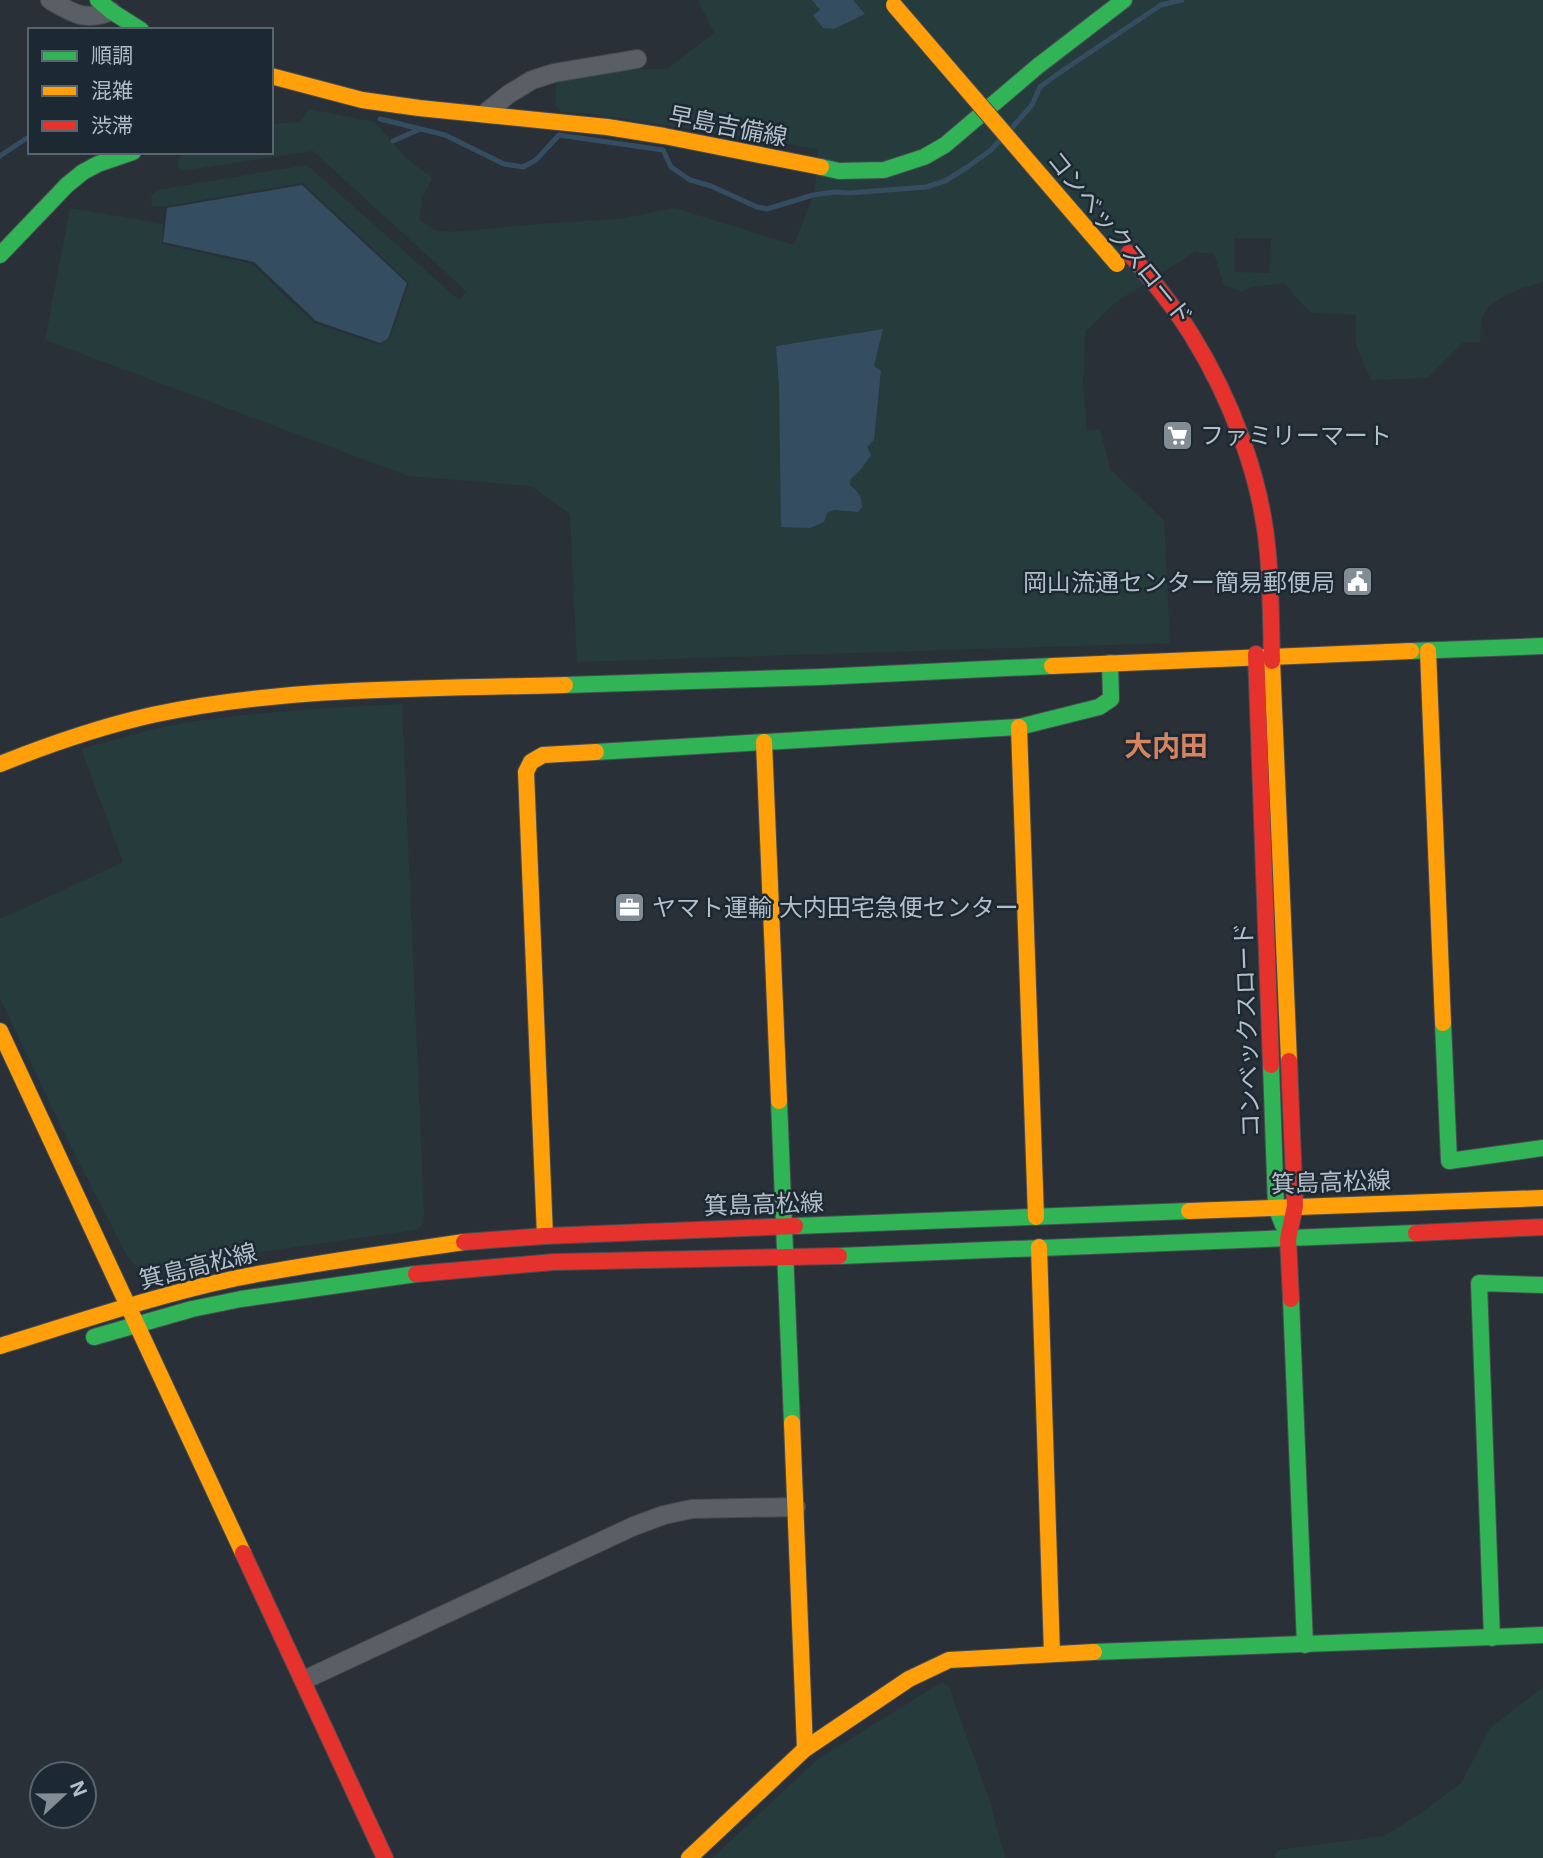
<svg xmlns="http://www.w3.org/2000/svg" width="1543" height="1858" viewBox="0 0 1543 1858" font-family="Inter,'Noto Sans JP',sans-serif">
<rect width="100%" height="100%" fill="#293037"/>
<g fill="#263c3c" fill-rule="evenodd">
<path d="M 698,0 L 812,0 L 820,10 L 813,15 L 865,14 L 853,0 L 1543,0 L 1543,282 C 1524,287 1488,298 1482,319 C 1480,326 1481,335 1480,342 L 1462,343 L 1427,378 L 1371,380 L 1356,345 L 1356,315 L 1312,313 L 1302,304 L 1284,283 L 1251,287 L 1242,292 L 1224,285 L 1214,254 L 1195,252 L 1116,302 L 1085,332 L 1083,384 L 1087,431 L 1100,429 L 1110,469 L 1164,520 L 1170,643 L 577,662 L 570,514 L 531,486 L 408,476 L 45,340 L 70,208 L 163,224 L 162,244 L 252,264 L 314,323 L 379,345 L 389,340 L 409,283 L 303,183 L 160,207 L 152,206 L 151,196 L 157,190 L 307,165 L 459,300 L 466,291 L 313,151 L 181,171 L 178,163 L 180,156 L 188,152 L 271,152 L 271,124 L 299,122 L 309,109 L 375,122 L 406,158 L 432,178 L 422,198 L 419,219 L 435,230 L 451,232 L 550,223 L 620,219 L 675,208 L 794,245 L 815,190 L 818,149 L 586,113 L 561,112 L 556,105 L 556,82 L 561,78 L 608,70 L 667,69 L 714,33 ZM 1234,238 L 1271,238 L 1270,273 L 1234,272 ZM 883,329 L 874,366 L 881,372 L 874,440 L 867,447 L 862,468 L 851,478 L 850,485 C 858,490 862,497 862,507 L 857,512 L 834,510 L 827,513 L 781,444 L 779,387 L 776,346 Z"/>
<path d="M 402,704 L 424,1213 L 422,1226 L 415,1230 L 254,1253 L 164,1273 C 142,1274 136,1269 125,1252 L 67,1139 L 0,998 L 0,918 L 12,914 L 123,862 L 81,749 C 115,740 149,729 184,723 C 256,711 330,708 402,704 Z"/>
<polygon points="942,1682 949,1687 990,1802 1005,1858 712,1858 818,1759"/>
<polygon points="1543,1687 1543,1858 1275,1858 1278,1850 1384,1836 1423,1812 1462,1782 1489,1729"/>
</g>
<g fill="#354d60">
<polygon points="812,0 853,0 865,14 834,29 823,28 813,15 820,10"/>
<polygon points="302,185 407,283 388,339 380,343 316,321 254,262 163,242 167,208"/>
<path d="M 883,329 L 874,366 L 881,371 L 874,440 L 867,447 L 871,455 L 862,468 L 851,479 L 850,485 C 858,491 862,497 862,507 L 858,512 L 834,510 L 827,513 L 824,522 L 810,528 L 781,527 L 779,387 L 776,346 Z"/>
</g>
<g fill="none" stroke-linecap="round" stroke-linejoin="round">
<g stroke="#354d60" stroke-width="5">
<polyline points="380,119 445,135 504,164 523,167 536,160 559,135 663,150 671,167 690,180 711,186 757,207 767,209 813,195 835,192 849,193 926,187 945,181 966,168 991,150 1002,138"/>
<polyline points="1011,129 1032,105 1040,87 1062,71 1161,5 1182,0"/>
<polyline points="393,141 418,130"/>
<polyline points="0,156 30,136"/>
</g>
<defs>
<g id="street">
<path d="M 50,0 C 72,13 86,22 111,11"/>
<polyline points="484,114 509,94 532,80 554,73 637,59"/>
<polyline points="304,1680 634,1526 664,1515 692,1509 796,1507"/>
</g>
<g id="fast">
<polyline points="98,0 111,11 141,30"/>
<polyline points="821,167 839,171 884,170 924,157 945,145 1038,66 1124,0"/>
<polyline points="0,255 67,185 83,172 98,164 133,152"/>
<polyline points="1411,651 1543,646"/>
<polyline points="565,685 820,677 1052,666"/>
<polyline points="596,752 1019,727 1099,707 1111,699 1110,663"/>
<polyline points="1443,1023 1449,1161 1543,1148"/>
<polyline points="1271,1065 1276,1207 1283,1225"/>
<polyline points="779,1101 792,1423"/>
<polyline points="795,1226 1189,1211"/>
<polyline points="839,1256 1416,1233"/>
<polyline points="1291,1299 1305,1645"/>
<polyline points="94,1337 192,1309 241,1299 416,1274"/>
<polyline points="1492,1638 1479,1283 1543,1285"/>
<polyline points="1094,1652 1543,1635"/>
</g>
<g id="slow">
<polyline points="271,76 362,100 419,108 607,127 664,136 821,167"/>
<polyline points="1428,651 1443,1023"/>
<polyline points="1272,661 1289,1061"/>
<polyline points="1052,666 1411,651"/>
<polyline points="1019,727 1036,1217"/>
<polyline points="764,742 779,1101"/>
<path d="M 0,764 C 50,744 99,727 152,715 C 287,686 428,689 565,685"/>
<polyline points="0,1031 243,1553"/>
<polyline points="1189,1211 1543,1198"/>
<polyline points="545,1236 526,772 531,762 543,755 596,752"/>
<polyline points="1039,1247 1052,1654"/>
<path d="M 0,1346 C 78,1322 157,1295 237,1278 C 312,1263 388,1253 464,1242"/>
<polyline points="792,1423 805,1749"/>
<polyline points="689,1858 805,1749 909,1679 949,1660 1094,1652"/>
</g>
<g id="jam">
<path d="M 1129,253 C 1151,279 1173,305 1191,334 C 1231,398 1262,479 1268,554 C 1271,590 1271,626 1272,661"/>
<polyline points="1256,654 1271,1065"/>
<polyline points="1289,1061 1295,1206 1288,1239 1291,1299"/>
<polyline points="1416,1233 1543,1227"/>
<polyline points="464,1242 545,1236 795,1226"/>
<polyline points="416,1274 554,1262 839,1256"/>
<polyline points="243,1553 385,1858"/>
</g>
</defs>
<use href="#street" stroke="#474c52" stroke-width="20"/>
<use href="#fast" stroke="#474c52" stroke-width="18"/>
<use href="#slow" stroke="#474c52" stroke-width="18"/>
<use href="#jam" stroke="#474c52" stroke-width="18"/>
<use href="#street" stroke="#595f65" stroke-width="18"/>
<use href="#fast" stroke="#30b455" stroke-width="16"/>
<use href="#slow" stroke="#ff9f0a" stroke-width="16"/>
<use href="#jam" stroke="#e5322d" stroke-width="16"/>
<defs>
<polyline id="slow-bridge" points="894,5 1117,264"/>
</defs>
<use href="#slow-bridge" stroke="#474c52" stroke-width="18" stroke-linecap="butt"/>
<use href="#slow-bridge" stroke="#ff9f0a" stroke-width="16"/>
</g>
<defs>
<symbol id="supermarket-square" viewBox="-11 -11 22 22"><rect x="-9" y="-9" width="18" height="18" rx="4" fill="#828c95" stroke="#1c2832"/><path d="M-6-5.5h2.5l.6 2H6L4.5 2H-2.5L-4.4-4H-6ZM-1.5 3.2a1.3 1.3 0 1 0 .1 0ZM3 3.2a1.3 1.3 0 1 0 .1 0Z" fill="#fff"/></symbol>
<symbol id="civic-square" viewBox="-11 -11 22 22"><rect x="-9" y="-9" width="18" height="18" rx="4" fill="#828c95" stroke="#1c2832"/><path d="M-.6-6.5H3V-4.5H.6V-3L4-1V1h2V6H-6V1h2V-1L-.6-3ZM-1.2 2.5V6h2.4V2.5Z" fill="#fff"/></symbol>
<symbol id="office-square" viewBox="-11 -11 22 22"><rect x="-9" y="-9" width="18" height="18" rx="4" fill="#828c95" stroke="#1c2832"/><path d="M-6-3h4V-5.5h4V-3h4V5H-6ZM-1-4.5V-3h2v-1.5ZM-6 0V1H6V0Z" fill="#fff"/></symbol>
</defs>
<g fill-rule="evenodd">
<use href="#supermarket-square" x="1160" y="418" width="35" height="35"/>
<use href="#civic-square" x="1340" y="564" width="35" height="35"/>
<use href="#office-square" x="612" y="890" width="35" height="35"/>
</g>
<g text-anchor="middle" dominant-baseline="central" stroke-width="5" stroke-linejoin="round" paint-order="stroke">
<g font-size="24" fill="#b2bec8" stroke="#1c2832">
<text transform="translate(728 126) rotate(11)">早島吉備線</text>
<text transform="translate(1120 238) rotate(51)">コンベックスロード</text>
<text transform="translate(1247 1030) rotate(-92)">コンベックスロード</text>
<text transform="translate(1331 1182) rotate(-2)">箕島高松線</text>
<text transform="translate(764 1204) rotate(-2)">箕島高松線</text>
<text transform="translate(198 1266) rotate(-14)">箕島高松線</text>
</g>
<g font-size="24" fill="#b2bec8" stroke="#1c2832" text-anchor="start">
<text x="1200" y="435">ファミリーマート</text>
<text x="1335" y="582" text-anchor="end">岡山流通センター簡易郵便局</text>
<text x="652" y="907">ヤマト運輸 大内田宅急便センター</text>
</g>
<g font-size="28" font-weight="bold" fill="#d6835f" stroke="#1c2832">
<text x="1166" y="746">大内田</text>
</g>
</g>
<rect x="28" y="28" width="245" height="126" fill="#1c2832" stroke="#58646e" stroke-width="2"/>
<rect x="42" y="51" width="35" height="10" fill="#30b455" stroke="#58646e" stroke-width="2"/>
<text x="91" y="63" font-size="21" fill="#b2bec8">順調</text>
<rect x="42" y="86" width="35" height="10" fill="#ff9f0a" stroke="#58646e" stroke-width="2"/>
<text x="91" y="98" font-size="21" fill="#b2bec8">混雑</text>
<rect x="42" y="121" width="35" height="10" fill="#e5322d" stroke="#58646e" stroke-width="2"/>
<text x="91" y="133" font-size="21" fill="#b2bec8">渋滞</text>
<g transform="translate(63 1795) rotate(68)"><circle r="33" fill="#1c2832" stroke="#58646e" stroke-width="2"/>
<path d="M0-5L12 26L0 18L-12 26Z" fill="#828c95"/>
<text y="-10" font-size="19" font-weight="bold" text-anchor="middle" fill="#b2bec8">N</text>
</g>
</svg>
